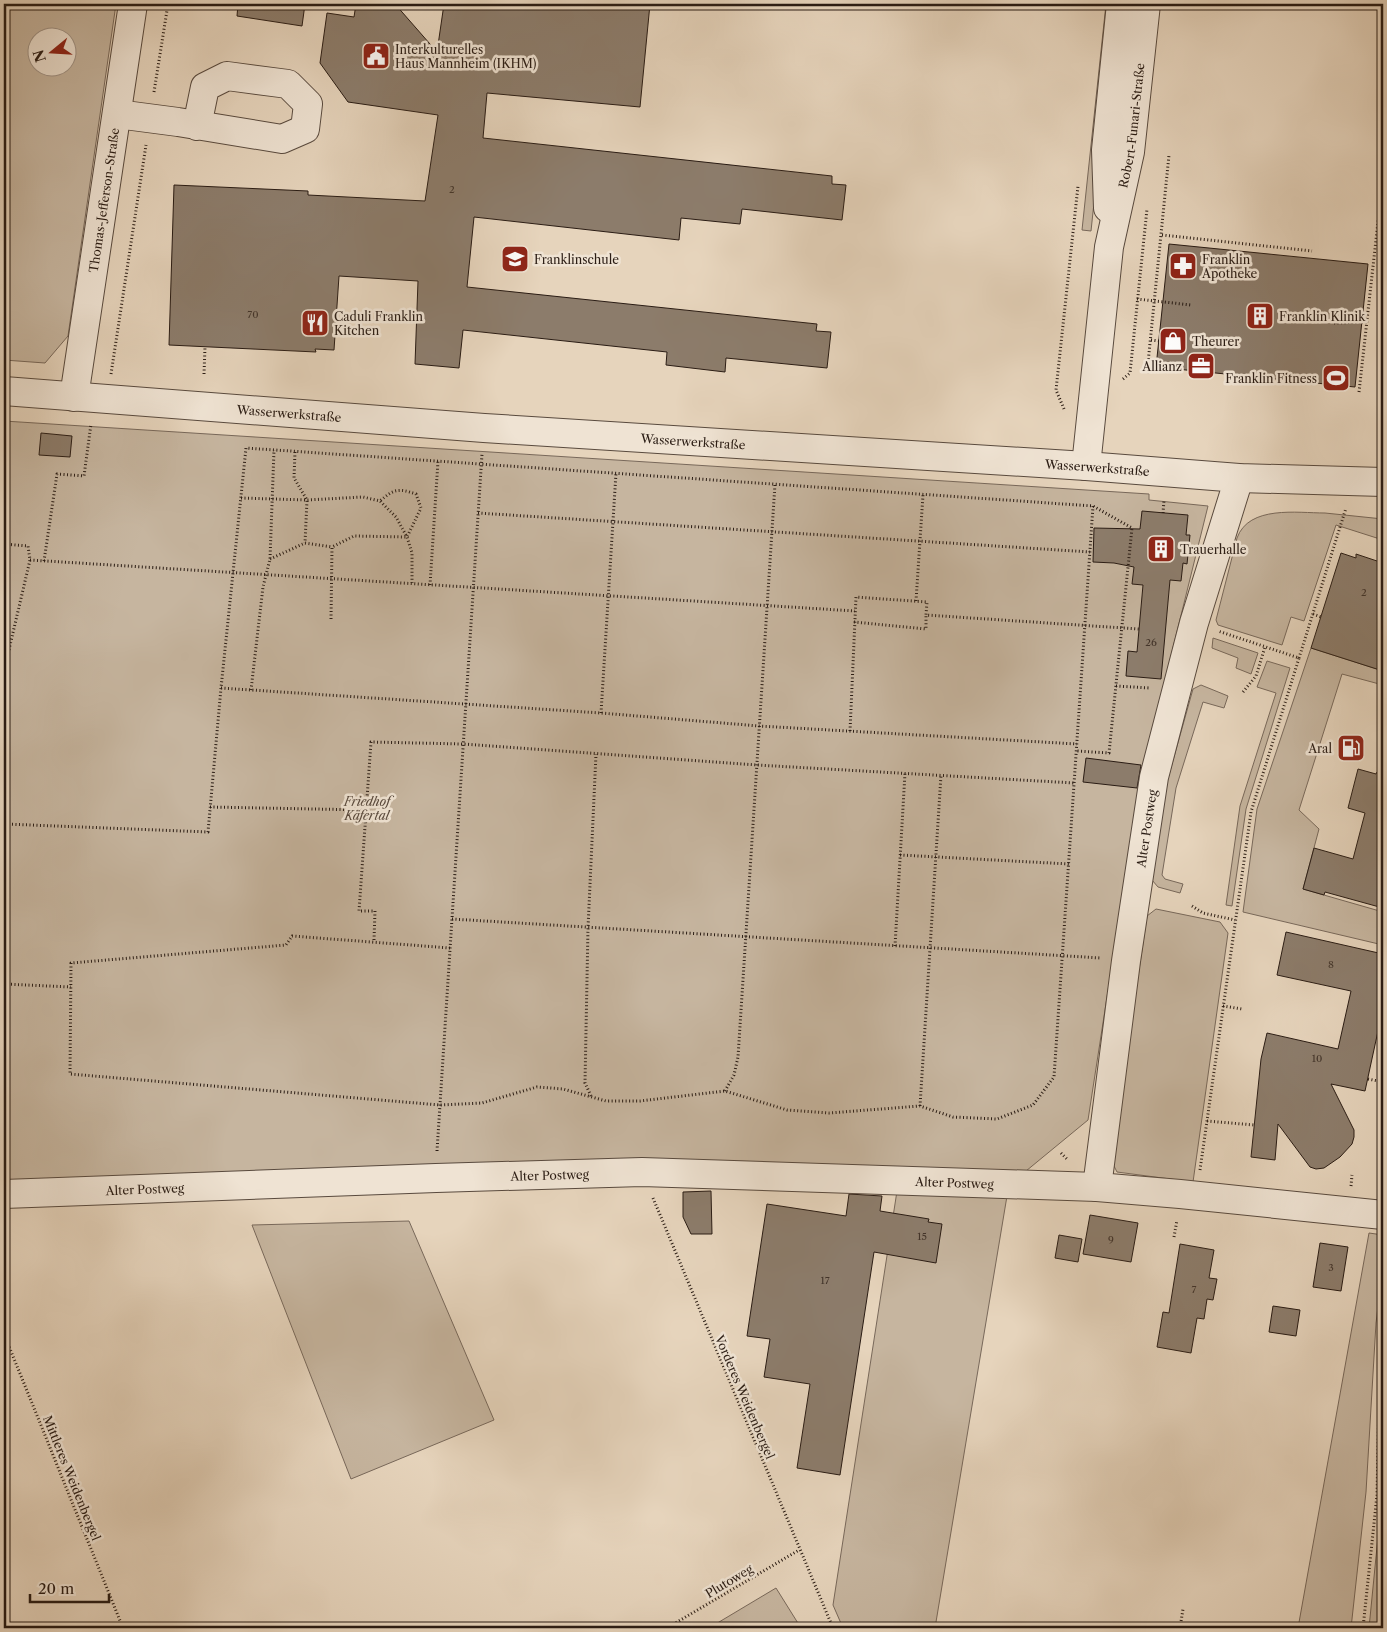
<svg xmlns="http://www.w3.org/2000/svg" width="1387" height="1632" viewBox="0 0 1387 1632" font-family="'Libre Caslon Text',serif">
<rect width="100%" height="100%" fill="#e6d4bc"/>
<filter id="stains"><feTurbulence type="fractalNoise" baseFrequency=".004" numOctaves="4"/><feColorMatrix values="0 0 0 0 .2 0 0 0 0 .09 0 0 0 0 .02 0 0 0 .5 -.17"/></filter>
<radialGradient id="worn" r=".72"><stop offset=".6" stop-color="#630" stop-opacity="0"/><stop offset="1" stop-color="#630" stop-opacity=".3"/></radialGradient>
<g fill="#c6b59f" stroke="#78685a" fill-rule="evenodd">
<path d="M 4,4 L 116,4 L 68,336 L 45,363 L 4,360 ZM 38,38 L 68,38 L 68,68 L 38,68 Z"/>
<polygon points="1106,4 1115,4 1091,231 1082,230"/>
<polygon points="4,421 1149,494 1149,500 1208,506 1168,668 1139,790 1088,1120 1026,1171 770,1163 4,1182"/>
<path d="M 1325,513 L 1383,519 L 1383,540 L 1336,525 L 1304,621 L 1291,617 L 1282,645 L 1218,625 L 1216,620 L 1237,538 C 1249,505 1297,513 1325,513 Z"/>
<polygon points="1213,638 1258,653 1251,674 1236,668 1238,658 1212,648"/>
<polygon points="1311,648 1383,671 1383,685 1342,674 1299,810 1319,829 1303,889 1383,912 1383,945 1243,912 1257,809"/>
<polygon points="1267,661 1290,668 1246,809 1232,906 1226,905 1240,806 1276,693 1257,687"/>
<polygon points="1201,685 1228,696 1224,708 1203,702 1176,788 1162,875 1165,879 1183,884 1180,893 1158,887 1152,880 1167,782 1193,689"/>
<polygon points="1156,909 1220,922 1228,933 1193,1182 1117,1172 1111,1160 1147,916"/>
<polygon points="897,1191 1007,1196 935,1628 843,1628 833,1605"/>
<polygon points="409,1221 494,1420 351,1479 252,1225"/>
<polygon points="1369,1233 1383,1235 1383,1266 1376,1323 1366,1492 1351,1628 1298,1628"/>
<polygon points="1383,1457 1383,1628 1369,1628 1382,1496"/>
<polygon points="776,1588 801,1628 709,1628"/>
</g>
<g fill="#8c7c6b" stroke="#2a1c14">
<polygon points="238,4 305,4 302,26 237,16"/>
<polygon points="356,4 395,4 437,52 444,4 650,4 640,107 487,93 483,138 832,176 832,184 846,185 842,220 742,209 740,224 681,218 679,240 474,217 467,287 817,324 816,331 831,332 827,368 726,358 725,372 666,365 667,352 463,330 459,368 415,364 418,281 339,276 334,350 315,349 316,352 169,345 174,185 308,191 308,195 425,201 438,115 348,102 320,63 327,13 354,17"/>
<polygon points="1169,244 1368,264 1355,387 1156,367"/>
<polygon points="41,433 72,436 70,457 39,455"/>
<polygon points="1142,511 1188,515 1186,535 1190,535 1187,564 1183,563 1181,581 1170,580 1161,679 1126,676 1128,651 1137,652 1143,585 1132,584 1134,567 1114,563 1093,562 1094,528 1140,529"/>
<polygon points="1341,553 1356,558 1356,554 1383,563 1383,671 1311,648"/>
<polygon points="1086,758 1141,765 1137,788 1083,782"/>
<polygon points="1358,769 1376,774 1377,772 1383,773 1383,908 1325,892 1324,895 1303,889 1314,848 1353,859 1365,813 1348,808"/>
<polygon points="1286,932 1383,954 1383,1008 1365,1091 1331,1084 1354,1130 1354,1137 1352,1144 1340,1157 1324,1168 1316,1169 1310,1167 1278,1124 1275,1160 1251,1157 1261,1059 1267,1033 1338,1049 1351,991 1277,975"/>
<polygon points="711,1191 712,1234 691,1234 683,1217 683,1192"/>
<polygon points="849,1194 882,1196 880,1211 929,1219 928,1222 942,1224 936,1263 874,1252 840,1475 797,1468 810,1384 764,1377 770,1339 747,1336 767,1204 846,1216"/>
<polygon points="1090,1215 1138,1223 1131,1262 1083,1254"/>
<polygon points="1059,1235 1082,1239 1078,1262 1055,1258"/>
<polygon points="1320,1243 1348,1247 1341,1291 1313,1287"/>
<polygon points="1180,1244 1214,1250 1209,1278 1217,1279 1213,1300 1207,1299 1204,1319 1197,1318 1191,1353 1157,1347 1163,1312 1169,1313"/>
<polygon points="1273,1306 1300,1310 1296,1336 1269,1332"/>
</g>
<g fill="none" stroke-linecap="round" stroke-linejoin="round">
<defs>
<g id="minor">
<polyline points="117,114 178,122 282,139 305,129 308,104 288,84 227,76 205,87 197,126"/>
<polyline points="1108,208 1106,150 1121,4"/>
<path id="s1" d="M 4,391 L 484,428 L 1086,466 L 1239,478 L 1383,482"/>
<path id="s2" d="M 74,397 L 133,4"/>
<path id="s3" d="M 1086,466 L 1109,247 L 1130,152 L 1146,4"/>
<path id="s4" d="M 1097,1187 L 1126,961 L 1154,777 L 1194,623 L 1239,478"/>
<path id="s5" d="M 4,1194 L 436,1178 L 642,1172 L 1097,1187 L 1180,1194 L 1383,1215"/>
</g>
</defs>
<use href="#minor" stroke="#594a3e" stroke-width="30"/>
<g stroke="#2a1c14" stroke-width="3" stroke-dasharray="1 2.5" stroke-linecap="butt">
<polyline points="154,92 168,4"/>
<polyline points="1162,235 1312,251"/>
<polyline points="1137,299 1191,305"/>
<polyline points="1334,323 1367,322"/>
<polyline points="1151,340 1159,341"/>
<polyline points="1147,373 1169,155"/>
<polyline points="111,374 146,145"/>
<polyline points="204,374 205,347"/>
<polyline points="1123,379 1130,373 1147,209"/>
<polyline points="1359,392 1383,177"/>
<polyline points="1064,409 1056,390 1078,186"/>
<polyline points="295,452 294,478 307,500 305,543"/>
<polyline points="241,498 307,500 363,497 380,501 396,517 407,537 412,553 412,583"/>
<polyline points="478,513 1090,552"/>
<polyline points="1163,513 1164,500"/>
<polyline points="4,544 28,546 30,560 4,671"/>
<polyline points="270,559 305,543 332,547"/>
<polyline points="30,560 855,611"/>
<polyline points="44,561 57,474 84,476 91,424"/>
<polyline points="430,585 438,461"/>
<polyline points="916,601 923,495"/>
<polyline points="1313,614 1321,617"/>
<path d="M 331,619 L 332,547 L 354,536 L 407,537 L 421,508 L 416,494 C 398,488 394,489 380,501"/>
<polyline points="854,622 926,629 926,615"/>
<polyline points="1299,658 1346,508"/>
<polyline points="1116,686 1150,688"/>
<polyline points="221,688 601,713 759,726 1077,744"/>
<polyline points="251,690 263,587 270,559 274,450"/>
<polyline points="1243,692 1256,676 1265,647"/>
<polyline points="601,713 616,473"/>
<polyline points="850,731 856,597 927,602 926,615 1139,629"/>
<polyline points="210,807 366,810"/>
<polyline points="5,824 208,832 221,688 246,448 1093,506 1132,528 1109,753 1077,751"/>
<polyline points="900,855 1069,864"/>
<polyline points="1192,906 1203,913 1235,920"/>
<polyline points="452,919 1101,958"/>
<polyline points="374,940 375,911 359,911 371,742 463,744 757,765 1074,783"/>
<polyline points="895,946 905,773"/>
<polyline points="450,948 292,936 286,945 71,963 70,1074 440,1105 482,1103 537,1087 563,1089 606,1101 640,1101 725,1091 787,1110 829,1113 920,1106 953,1117 997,1119 1033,1105 1054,1077 1093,506"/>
<polyline points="4,984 71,987"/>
<polyline points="1223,1006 1242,1009"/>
<polyline points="1368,1079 1383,1082"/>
<polyline points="725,1091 734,1075 738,1057 775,484"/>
<polyline points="591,1096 585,1083 588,928 596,754"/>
<polyline points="920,1106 941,775"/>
<polyline points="1207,1121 1254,1125"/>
<polyline points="437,1151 482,454"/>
<polyline points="1061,1153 1067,1159"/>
<polyline points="1200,1170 1251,812 1299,658 1218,631"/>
<polyline points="1351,1186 1352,1175"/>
<polyline points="653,1198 833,1628"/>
<polyline points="1174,1237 1177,1220"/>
<polyline points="4,1334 123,1628"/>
<polyline points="667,1628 799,1550"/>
<polyline points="1180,1628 1183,1609"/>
<polyline points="1363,1628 1377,1495 1379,1400 1383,1317"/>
</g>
<use href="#minor" stroke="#efe3d3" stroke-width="28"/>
</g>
<defs>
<symbol id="civic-square" viewBox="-11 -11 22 22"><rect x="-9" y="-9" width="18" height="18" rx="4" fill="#8f2418" stroke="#efe3d3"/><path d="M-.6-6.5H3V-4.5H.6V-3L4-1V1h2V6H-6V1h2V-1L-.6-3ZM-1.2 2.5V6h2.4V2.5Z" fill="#fff"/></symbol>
<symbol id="school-square" viewBox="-11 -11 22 22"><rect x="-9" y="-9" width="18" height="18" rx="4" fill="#8f2418" stroke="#efe3d3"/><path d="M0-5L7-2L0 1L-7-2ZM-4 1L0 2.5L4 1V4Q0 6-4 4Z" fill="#fff"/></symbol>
<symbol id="pharmacy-square" viewBox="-11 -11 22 22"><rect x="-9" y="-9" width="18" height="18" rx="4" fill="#8f2418" stroke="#efe3d3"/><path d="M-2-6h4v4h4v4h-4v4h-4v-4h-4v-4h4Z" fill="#fff"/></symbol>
<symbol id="building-square" viewBox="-11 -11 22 22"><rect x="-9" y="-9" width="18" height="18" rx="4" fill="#8f2418" stroke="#efe3d3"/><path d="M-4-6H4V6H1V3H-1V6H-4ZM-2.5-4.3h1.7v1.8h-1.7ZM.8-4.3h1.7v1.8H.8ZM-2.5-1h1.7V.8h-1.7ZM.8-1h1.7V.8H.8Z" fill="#fff"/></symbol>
<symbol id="restaurant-square" viewBox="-11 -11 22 22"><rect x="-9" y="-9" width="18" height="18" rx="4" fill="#8f2418" stroke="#efe3d3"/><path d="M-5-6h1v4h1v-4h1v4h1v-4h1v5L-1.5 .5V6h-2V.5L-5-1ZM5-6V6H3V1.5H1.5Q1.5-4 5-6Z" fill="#fff"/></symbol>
<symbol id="shop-square" viewBox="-11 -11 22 22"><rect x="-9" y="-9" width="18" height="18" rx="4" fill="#8f2418" stroke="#efe3d3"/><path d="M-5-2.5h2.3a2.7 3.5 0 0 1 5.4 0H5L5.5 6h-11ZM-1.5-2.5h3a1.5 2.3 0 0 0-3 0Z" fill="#fff"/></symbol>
<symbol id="office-square" viewBox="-11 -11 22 22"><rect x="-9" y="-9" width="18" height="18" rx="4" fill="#8f2418" stroke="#efe3d3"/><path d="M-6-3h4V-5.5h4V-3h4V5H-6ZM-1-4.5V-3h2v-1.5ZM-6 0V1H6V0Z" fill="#fff"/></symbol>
<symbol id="stadium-square" viewBox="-11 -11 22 22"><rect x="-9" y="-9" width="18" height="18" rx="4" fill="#8f2418" stroke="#efe3d3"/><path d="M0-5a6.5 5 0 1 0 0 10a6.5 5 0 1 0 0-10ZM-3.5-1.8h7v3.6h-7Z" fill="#fff"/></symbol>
<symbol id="fuel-square" viewBox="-11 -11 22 22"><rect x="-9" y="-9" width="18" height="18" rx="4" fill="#8f2418" stroke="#efe3d3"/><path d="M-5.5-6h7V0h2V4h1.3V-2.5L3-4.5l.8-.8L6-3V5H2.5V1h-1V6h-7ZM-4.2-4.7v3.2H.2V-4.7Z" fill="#fff"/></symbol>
</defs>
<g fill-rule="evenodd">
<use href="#civic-square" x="360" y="40" width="32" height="32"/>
<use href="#school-square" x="499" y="243" width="32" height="32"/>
<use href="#pharmacy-square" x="1167" y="250" width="32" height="32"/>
<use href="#building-square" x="1244" y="300" width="32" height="32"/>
<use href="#restaurant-square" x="299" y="307" width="32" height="32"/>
<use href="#shop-square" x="1157" y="325" width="32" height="32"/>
<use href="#office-square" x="1185" y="350" width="32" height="32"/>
<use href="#stadium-square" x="1320" y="362" width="32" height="32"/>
<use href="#building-square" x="1145" y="533" width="32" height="32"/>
<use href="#fuel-square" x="1335" y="732" width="32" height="32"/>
</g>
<g text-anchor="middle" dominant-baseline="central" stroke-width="5" stroke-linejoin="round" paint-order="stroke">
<g font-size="10" fill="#42342a">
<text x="452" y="189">2</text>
<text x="253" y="314">70</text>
<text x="1364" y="592">2</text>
<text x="1151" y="642">26</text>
<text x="1331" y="964">8</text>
<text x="1317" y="1058">10</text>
<text x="922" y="1236">15</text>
<text x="1111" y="1239">9</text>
<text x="1331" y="1267">3</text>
<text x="825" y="1280">17</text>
<text x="1194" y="1289">7</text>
</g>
<g font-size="12" fill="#2a1c14" stroke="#efe3d3" text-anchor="start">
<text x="395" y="49">Interkulturelles<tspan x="395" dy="14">Haus Mannheim (IKHM)</tspan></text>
<text x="534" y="259">Franklinschule</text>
<text x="1202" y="259">Franklin<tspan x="1202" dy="14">Apotheke</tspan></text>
<text x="334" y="316">Caduli Franklin<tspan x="334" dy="14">Kitchen</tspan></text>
<text x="1279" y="316">Franklin Klinik</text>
<text x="1192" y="341">Theurer</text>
<text x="1182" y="366" text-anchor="end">Allianz</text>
<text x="1317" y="378" text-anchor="end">Franklin Fitness</text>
<text x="1180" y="549">Trauerhalle</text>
<text x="1332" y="748" text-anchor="end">Aral</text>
</g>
<g font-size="12" fill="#2a1c14" stroke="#efe3d3">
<text stroke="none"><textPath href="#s3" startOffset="344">Robert-Funari-Straße</textPath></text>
<text stroke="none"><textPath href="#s2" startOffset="199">Thomas-Jefferson-Straße</textPath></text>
<text stroke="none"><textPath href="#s1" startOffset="286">Wasserwerkstraße</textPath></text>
<text stroke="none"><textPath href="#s1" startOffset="691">Wasserwerkstraße</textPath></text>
<text stroke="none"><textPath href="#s1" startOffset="1096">Wasserwerkstraße</textPath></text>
<text stroke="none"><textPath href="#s4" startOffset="362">Alter Postweg</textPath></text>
<text stroke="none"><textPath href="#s5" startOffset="546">Alter Postweg</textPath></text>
<text stroke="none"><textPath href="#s5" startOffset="951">Alter Postweg</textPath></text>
<text stroke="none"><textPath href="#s5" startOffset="141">Alter Postweg</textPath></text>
<text transform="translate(745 1397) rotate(67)">Vorderes Weidenbergel</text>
<text transform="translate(72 1478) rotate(68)">Mittleres Weidenbergel</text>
<text transform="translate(729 1581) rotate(-31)">Plutoweg</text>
</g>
<g font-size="12" font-style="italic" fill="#594a3e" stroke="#efe3d3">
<text x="367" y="801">Friedhof<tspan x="367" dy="14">Käfertal</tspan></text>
</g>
</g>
<rect width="1387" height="1632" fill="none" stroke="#e6d4bc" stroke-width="20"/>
<rect x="5" y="5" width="1377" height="1622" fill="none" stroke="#2a1c14" stroke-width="2.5"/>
<rect x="10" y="10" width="1367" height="1612" fill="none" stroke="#2a1c14"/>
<g transform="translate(52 52) rotate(252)"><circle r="24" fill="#efe3d3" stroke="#a09387"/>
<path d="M0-4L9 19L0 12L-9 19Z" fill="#8f2418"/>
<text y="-8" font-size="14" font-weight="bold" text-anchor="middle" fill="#2a1c14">N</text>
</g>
<path d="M30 1594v8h79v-8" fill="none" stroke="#2a1c14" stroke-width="2.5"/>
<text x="38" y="1594" font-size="15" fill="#2a1c14" stroke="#efe3d3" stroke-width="4" paint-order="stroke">20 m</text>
<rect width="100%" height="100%" filter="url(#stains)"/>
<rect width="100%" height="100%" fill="url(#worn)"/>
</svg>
